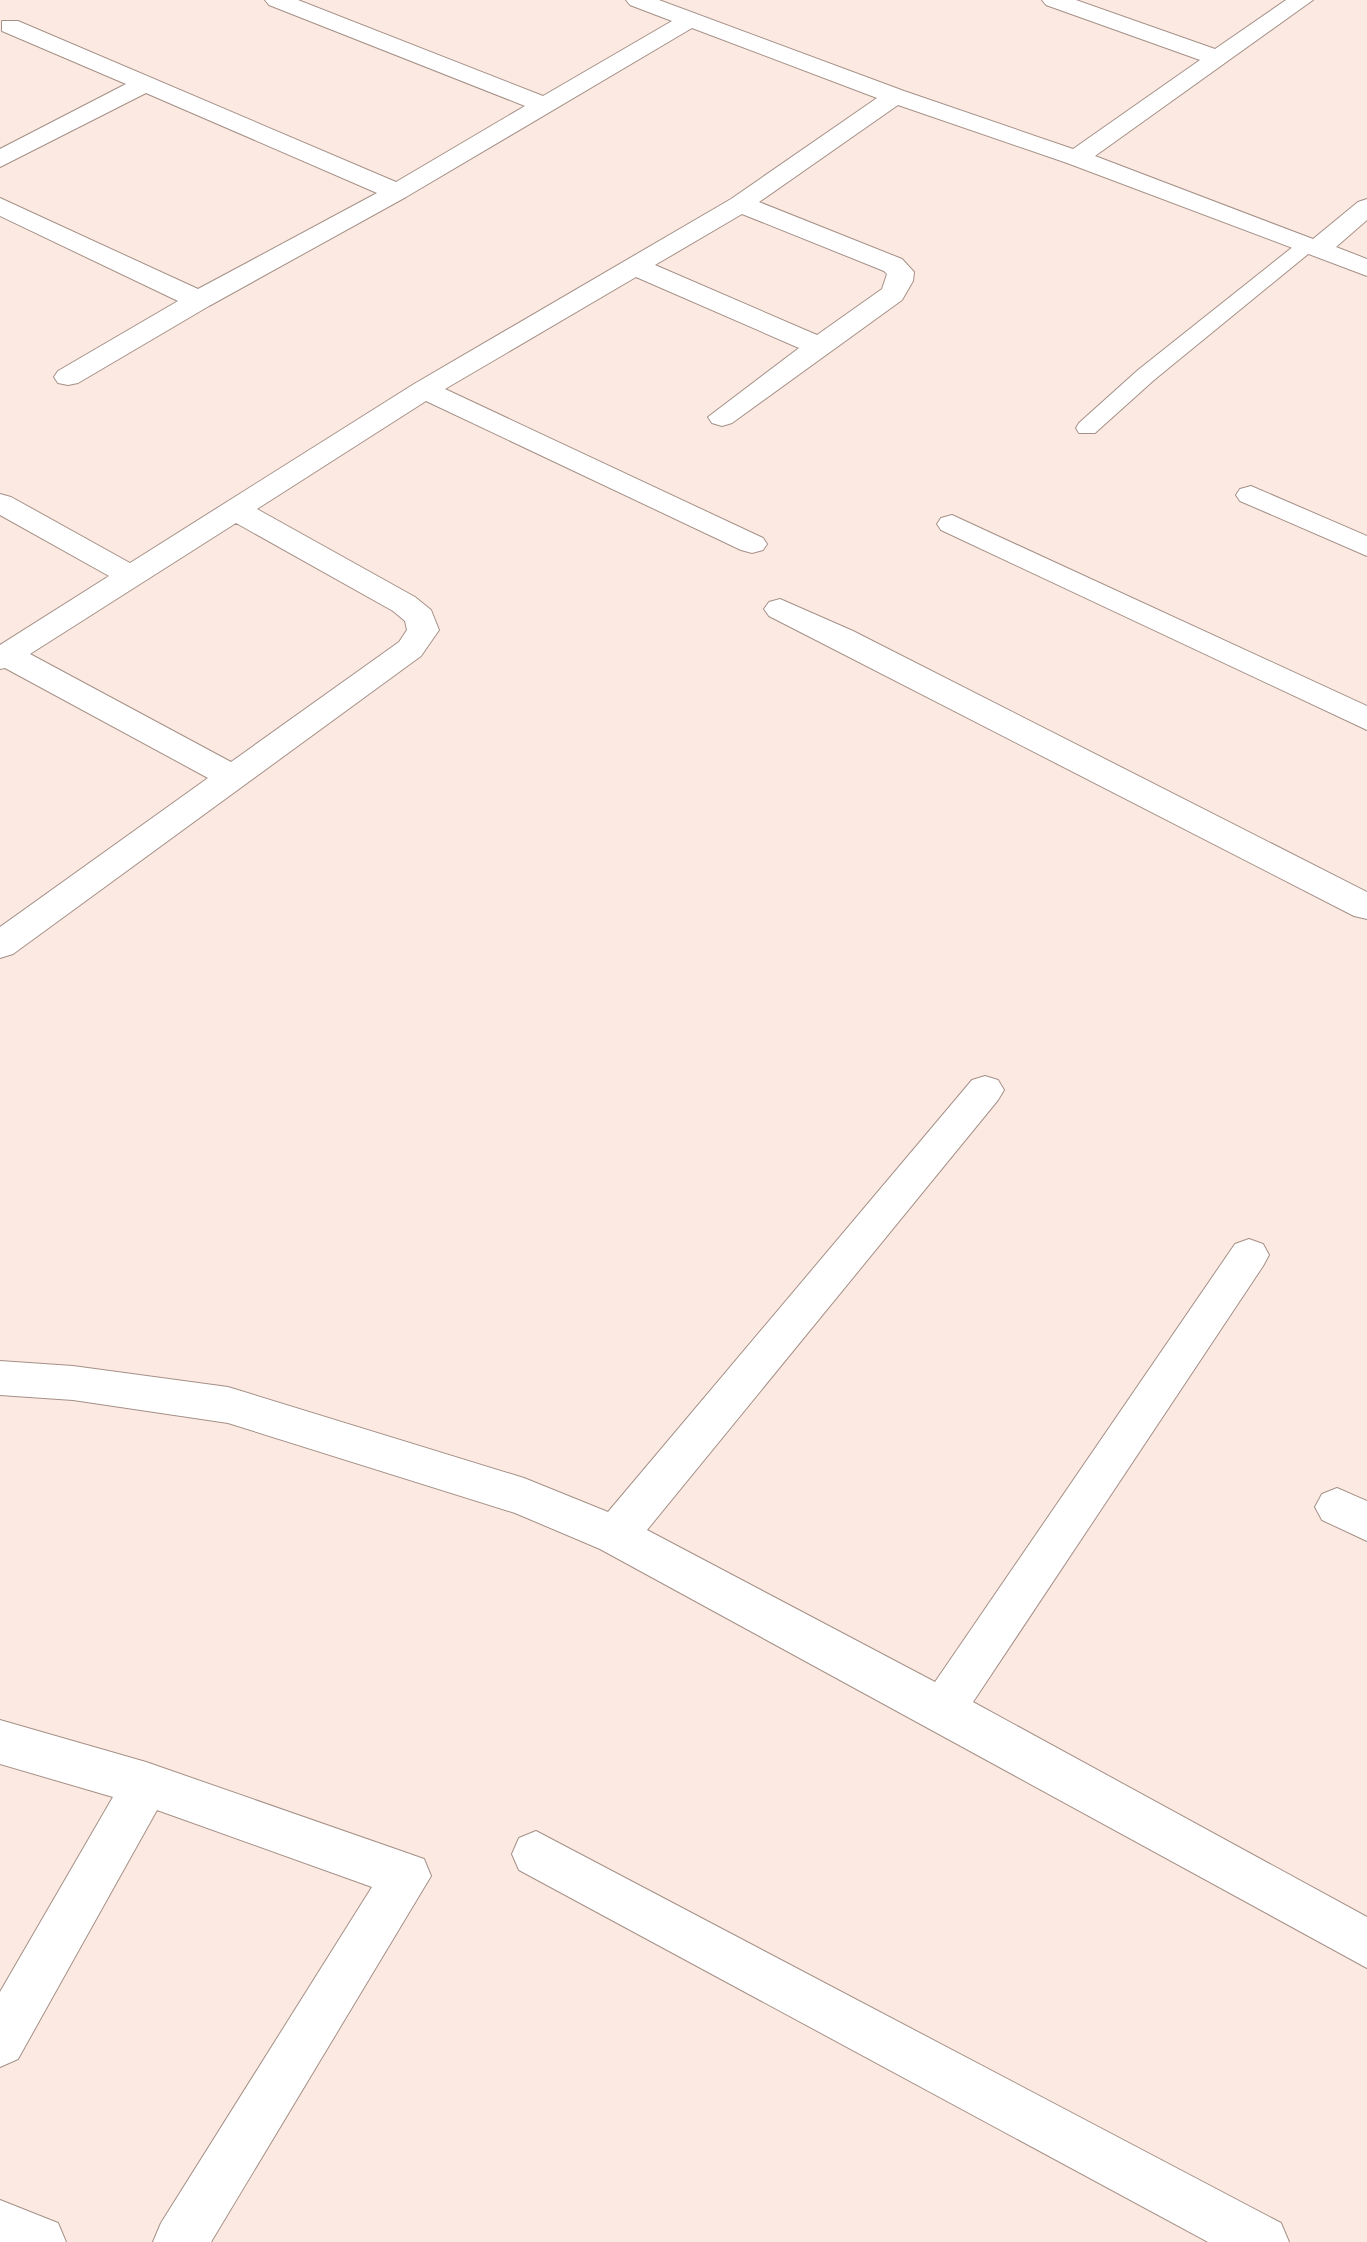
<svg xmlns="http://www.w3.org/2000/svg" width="1367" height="2242" viewBox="0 0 1367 2242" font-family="Cabin,sans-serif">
<rect width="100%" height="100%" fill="#fceae2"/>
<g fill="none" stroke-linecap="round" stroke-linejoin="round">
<defs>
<polygon id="lane" points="1306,240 1313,242 1316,246 1313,250 1154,380 1095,433 1079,433 1076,428 1079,423 1138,370 1299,242"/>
<g id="street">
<path d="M 265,0 L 298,0 L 543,96 L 672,21 L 630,5 L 626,0 L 659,0 L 904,91 L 1073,149 L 1200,60 L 1046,5 L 1042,0 L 1076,0 L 1215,49 L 1286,0 L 1313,0 L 1095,156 L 1313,239 L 1358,202 L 1367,199 L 1367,220 L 1336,247 L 1367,259 L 1367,276 L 1067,163 L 898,105 L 759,202 L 902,259 L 914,272 L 913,281 L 902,300 L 732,423 L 722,426 L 712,423 L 708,417 L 799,348 L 636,277 L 445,389 L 763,538 L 767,544 L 763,550 L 752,553 L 741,550 L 426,401 L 257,509 L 415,597 L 431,610 L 439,630 L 421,656 L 13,954 L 0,958 L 0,927 L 208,778 L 5,668 L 0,669 L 0,645 L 109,576 L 0,515 L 0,494 L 11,497 L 130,563 L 414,384 L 731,199 L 877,98 L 692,28 L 406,197 L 209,306 L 78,383 L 68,385 L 58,383 L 54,377 L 58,371 L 178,301 L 0,216 L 0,198 L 198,289 L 377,193 L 146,93 L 0,167 L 0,149 L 126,84 L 2,31 L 2,21 L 18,21 L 396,182 L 525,106 L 269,5 ZM 742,214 L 884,271 L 887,274 L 882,289 L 817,335 L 655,265 ZM 236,523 L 393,611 L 405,621 L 407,630 L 399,642 L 231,762 L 30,654 Z"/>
<polygon points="1251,486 1367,536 1367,556 1240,501 1236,495 1240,489"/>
<polygon points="952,515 1367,706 1367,730 941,530 937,524 941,518"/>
<polygon points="780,599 853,631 1367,892 1367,919 1354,916 769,616 764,609 769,602"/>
<polygon points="985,1076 998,1080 1004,1090 998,1100 647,1530 935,1682 1235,1244 1249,1239 1263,1244 1269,1255 1263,1266 973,1702 1367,1917 1367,1968 600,1549 515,1513 228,1423 73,1400 0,1395 0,1361 73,1366 228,1387 524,1478 608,1512 972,1080"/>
<polygon points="1337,1488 1367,1501 1367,1541 1322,1520 1315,1507 1322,1494"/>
<polygon points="0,1720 146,1762 407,1853 424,1859 431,1876 211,2242 153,2242 161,2223 372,1887 157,1810 18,2059 0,2067 0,1992 113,1797 0,1764"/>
<polygon points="536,1831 1281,2223 1289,2242 1208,2242 519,1870 512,1854 519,1838"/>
<polygon points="0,2200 58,2223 66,2242 0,2242"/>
</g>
</defs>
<use href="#lane" stroke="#a59087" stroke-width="2"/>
<use href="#street" stroke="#a59087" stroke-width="2"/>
<use href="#lane" fill="#fff" fill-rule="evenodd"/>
<use href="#street" fill="#fff" fill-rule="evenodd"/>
</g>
</svg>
